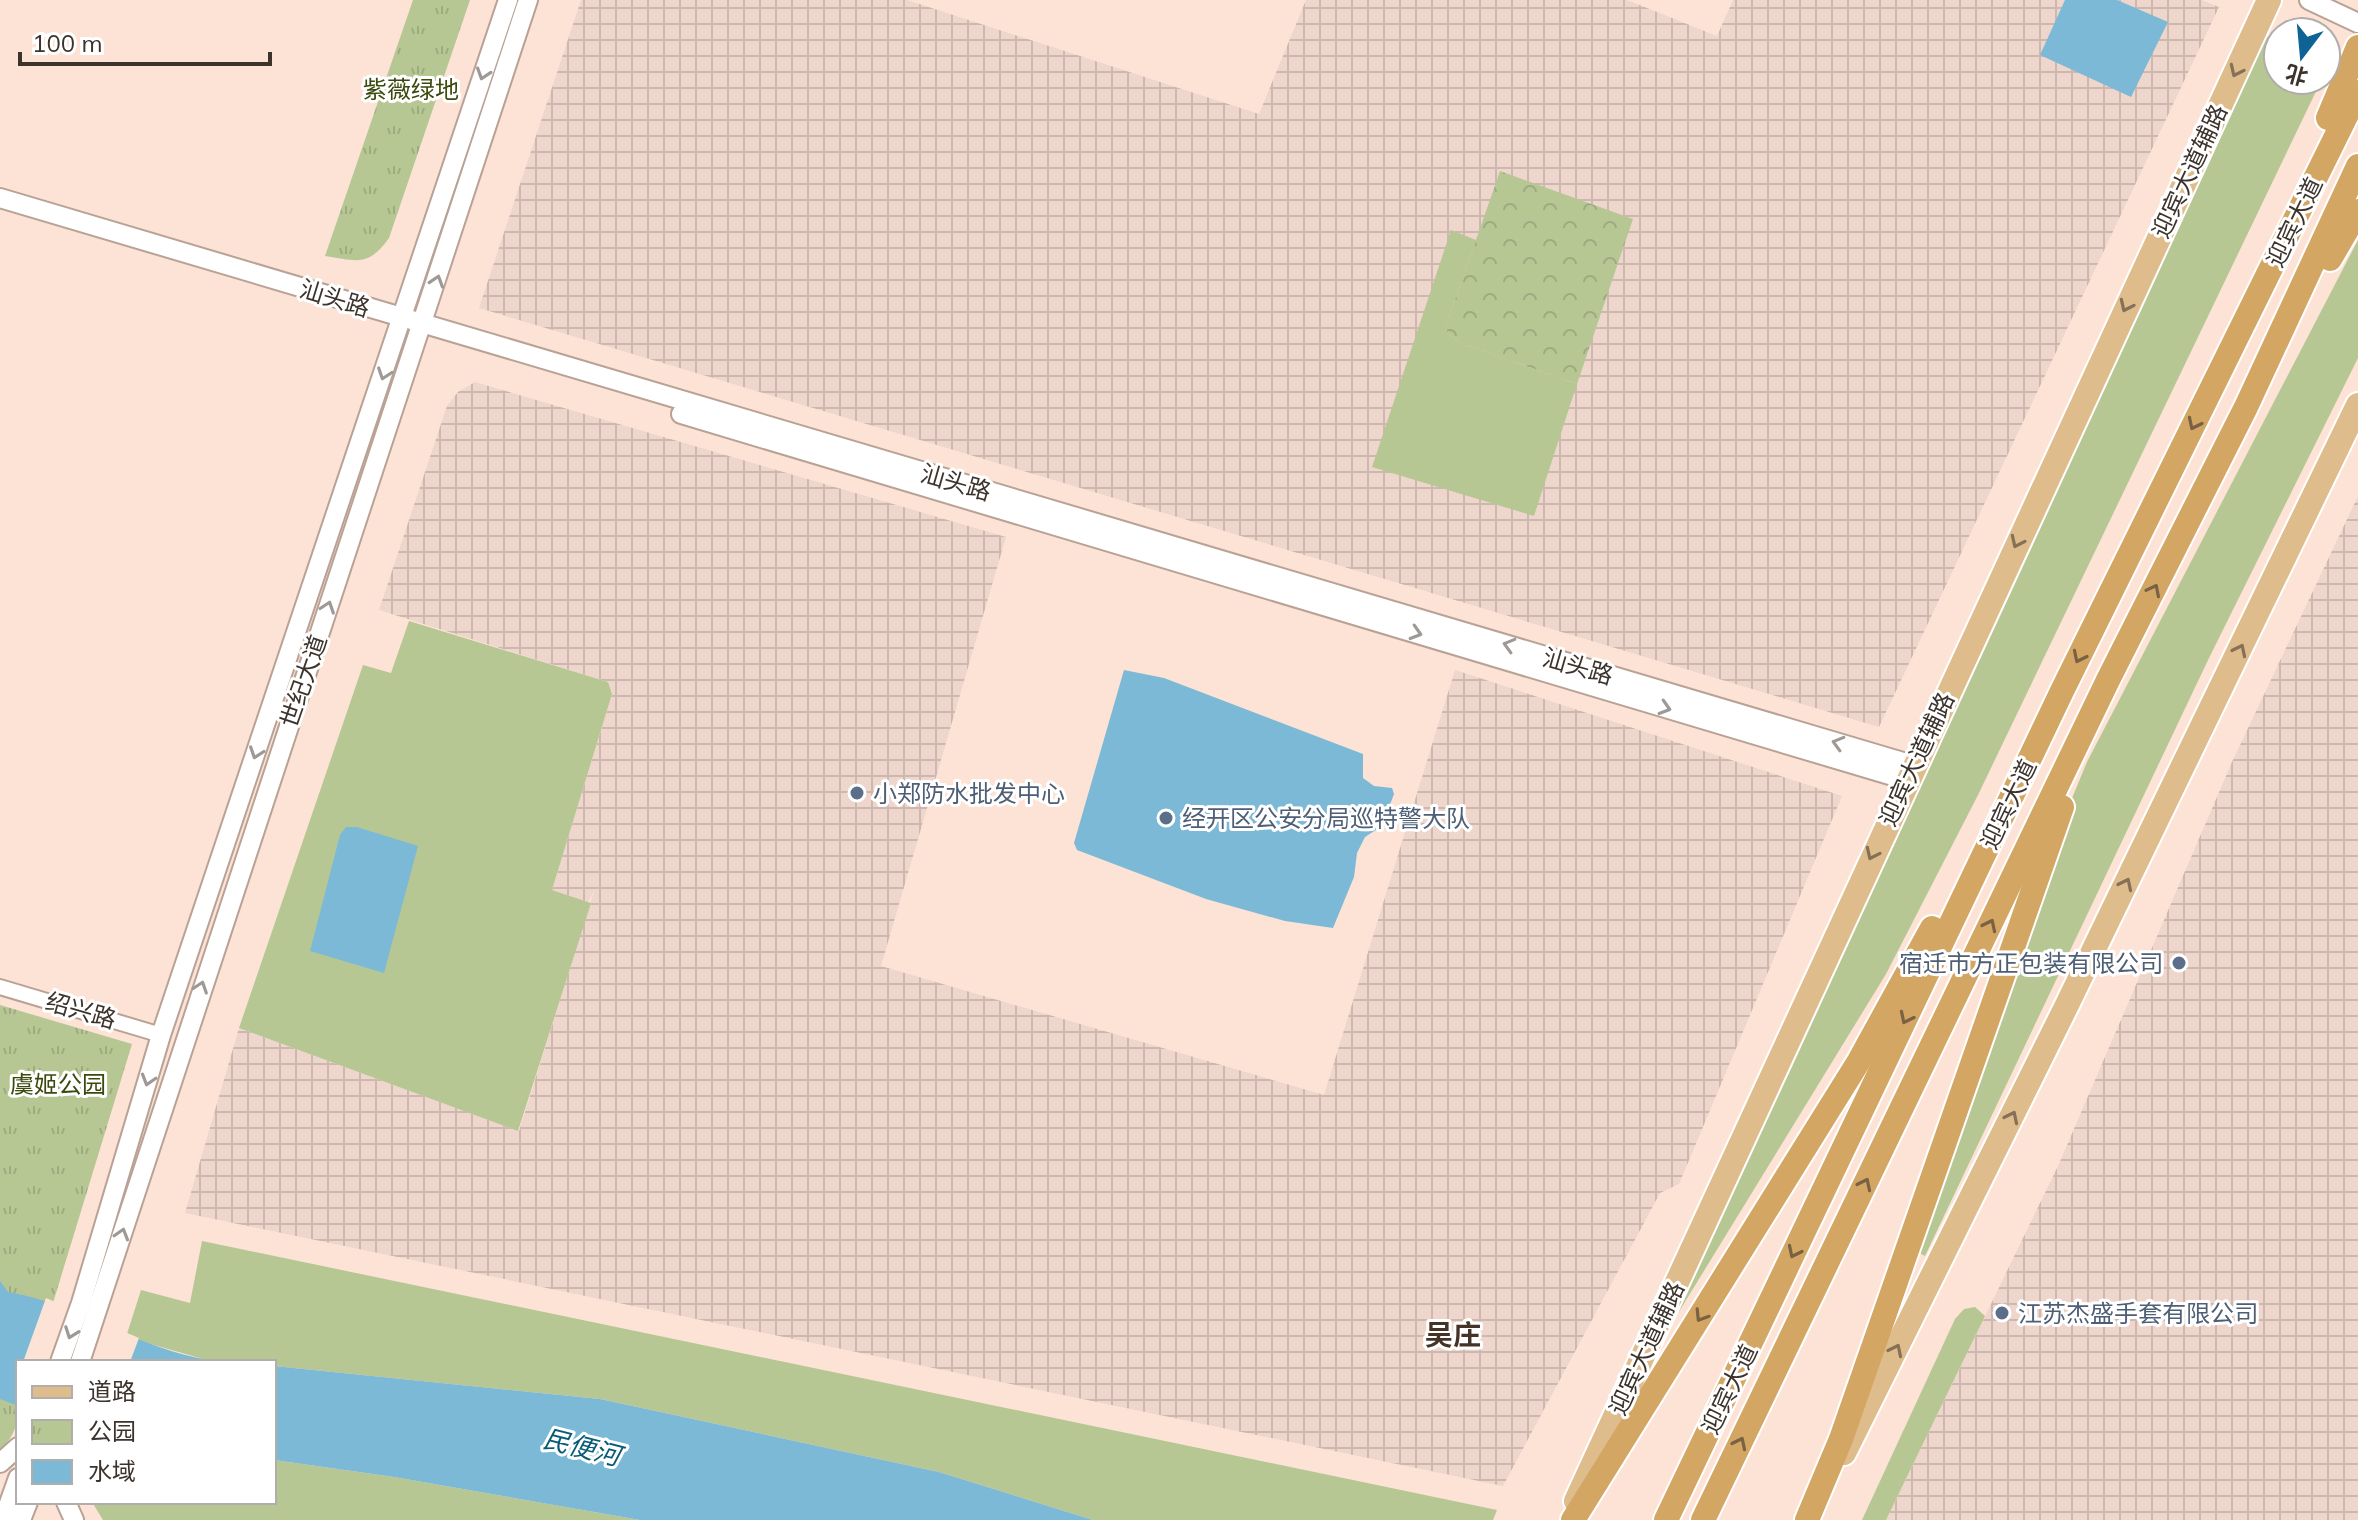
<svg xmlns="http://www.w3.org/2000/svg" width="2358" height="1520" viewBox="0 0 2358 1520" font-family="Mulish,'Noto Sans SC',sans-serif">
<defs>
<pattern id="industrial-grid" width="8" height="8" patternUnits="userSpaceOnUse" patternTransform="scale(2)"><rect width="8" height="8" fill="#eed6cd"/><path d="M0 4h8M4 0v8" fill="none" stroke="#cdb8b0"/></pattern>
<pattern id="forest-crowns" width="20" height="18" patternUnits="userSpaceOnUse" patternTransform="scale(2)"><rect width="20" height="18" fill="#b6c794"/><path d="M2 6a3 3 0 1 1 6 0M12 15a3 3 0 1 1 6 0" fill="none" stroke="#9dab80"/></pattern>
<pattern id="park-tufts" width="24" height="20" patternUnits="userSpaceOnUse" patternTransform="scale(2)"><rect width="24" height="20" fill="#b6c794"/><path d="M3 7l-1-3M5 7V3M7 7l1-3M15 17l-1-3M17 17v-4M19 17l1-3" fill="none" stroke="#9dab80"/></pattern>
</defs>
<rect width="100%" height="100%" fill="#fce3d5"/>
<g fill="url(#industrial-grid)">
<polygon points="581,0 907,0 1259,114 1306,0 1627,0 1717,36 1733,0 2202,0 2219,7 1879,727 479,308"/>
<polygon points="475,382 1006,537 881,966 1324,1095 1455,670 1842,796 1679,1184 1660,1193 1503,1486 185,1213 239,1028 519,1131 594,891 588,902 552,890 612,694 608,682 379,610 447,406 458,392"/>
<polygon points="2358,496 2358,1520 1886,1520 2058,1166 2232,762"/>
</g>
<g fill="#b6c794">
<polygon points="2278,33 2278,80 2326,80 2326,46 2358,62 2358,101 2321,81 1978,795 1886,974 1634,1385 2264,38"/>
<polygon points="1451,230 1476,240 1446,326 1448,334 1461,343 1577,384 1534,516 1372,467"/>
<polygon points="2358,240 2358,358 2209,658 1925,1256 1912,1249 2058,832 2087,762"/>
<polygon points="409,621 608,682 612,694 552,890 591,903 518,1131 239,1028 363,665 391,673"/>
<polygon points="202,1241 1497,1510 1493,1520 1093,1520 939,1472 600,1399 274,1366 274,1362 210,1361 126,1337 141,1290 190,1303"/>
<polygon points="1975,1307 1985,1316 1886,1520 1862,1520 1955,1319 1964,1309"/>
<polygon points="274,1460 394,1477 640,1520 103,1520 92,1502 274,1502"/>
</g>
<polygon fill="url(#forest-crowns)" points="1500,171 1633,219 1577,384 1461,343 1448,334 1446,326"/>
<g fill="url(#park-tufts)">
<path d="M 413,0 L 470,0 L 389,238 C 368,267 358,261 325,256 Z"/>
<path d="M 0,1005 L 132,1044 L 35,1362 L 18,1362 C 18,1391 26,1430 0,1449 Z"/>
</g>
<g fill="#7cb9d7">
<polygon points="2065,0 2117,0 2168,22 2131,97 2040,55"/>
<polygon points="1124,670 1164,678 1363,754 1363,778 1374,786 1392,788 1394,794 1382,826 1365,837 1357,853 1354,877 1333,928 1285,921 1206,899 1077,850 1074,843"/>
<polygon points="346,827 357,827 418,846 384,973 310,951 340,835"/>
<path d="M 0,1281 L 8,1292 C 83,1304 143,1355 226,1362 L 18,1362 L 18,1406 L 0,1399 Z"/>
<polygon points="274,1366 600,1399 939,1472 1093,1520 640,1520 394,1477 274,1460"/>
</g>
<polygon fill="#fce3d5" points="46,1298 139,1338 130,1362 23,1362"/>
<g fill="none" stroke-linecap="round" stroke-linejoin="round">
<defs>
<polyline id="minor" points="0,987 161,1035"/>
<g id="tertiary">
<polyline points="2309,0 2358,23"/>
<polyline points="0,198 1913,765"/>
<polyline points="681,414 1906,780"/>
<polyline points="60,1362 81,1303 161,1035 508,0"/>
<polyline points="80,1362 528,0"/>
<polyline points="0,1463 18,1447"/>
<polyline points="66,1502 74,1520"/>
<polyline points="3,1520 18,1478"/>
<polyline points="21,1520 28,1502"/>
</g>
<g id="primary">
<polyline points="1844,1453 2064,1011 2358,405"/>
<polyline points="1576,1501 2269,0"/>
</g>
<g id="trunk">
<polyline points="2328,118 2358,47"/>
<polyline points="2330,259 2358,211"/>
<polyline points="1573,1520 1859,1061 1932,928"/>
<polyline points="1666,1520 2062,691 2358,92"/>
<polyline points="1703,1520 2108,680 2246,407 2358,166"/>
<polyline points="1807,1520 1841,1439 2062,807"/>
</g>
</defs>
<use href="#minor" stroke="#b9a295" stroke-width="18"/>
<use href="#tertiary" stroke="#b9a295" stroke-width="22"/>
<use href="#primary" stroke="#fff" stroke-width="28"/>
<use href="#trunk" stroke="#fff" stroke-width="28"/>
<use href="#minor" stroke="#fff" stroke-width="14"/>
<use href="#tertiary" stroke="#fff" stroke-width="18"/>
<use href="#primary" stroke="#dfbc8b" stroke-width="24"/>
<use href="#trunk" stroke="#d4a664" stroke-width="24"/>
</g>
<defs><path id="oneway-chevron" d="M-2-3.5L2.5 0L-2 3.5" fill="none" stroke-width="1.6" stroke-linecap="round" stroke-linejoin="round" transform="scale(2)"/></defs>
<g stroke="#857157">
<use href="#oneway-chevron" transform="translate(2236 71) rotate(115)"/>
<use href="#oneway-chevron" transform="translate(2126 306) rotate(115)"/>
<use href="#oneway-chevron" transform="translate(2017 542) rotate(115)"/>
<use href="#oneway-chevron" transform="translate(2240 650) rotate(-64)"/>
<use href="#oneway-chevron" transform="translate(1872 854) rotate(115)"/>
<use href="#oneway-chevron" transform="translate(2126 884) rotate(-64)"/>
<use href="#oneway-chevron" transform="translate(2012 1117) rotate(-64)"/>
<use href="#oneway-chevron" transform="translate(1896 1350) rotate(-64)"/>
</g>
<g stroke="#9e9996">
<use href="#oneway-chevron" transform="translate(483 74) rotate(108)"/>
<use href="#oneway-chevron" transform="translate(437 281) rotate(-72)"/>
<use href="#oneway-chevron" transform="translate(384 374) rotate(109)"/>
<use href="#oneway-chevron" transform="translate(328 607) rotate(-71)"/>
<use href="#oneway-chevron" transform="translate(1416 633) rotate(17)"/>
<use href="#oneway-chevron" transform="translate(1509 645) rotate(-164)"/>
<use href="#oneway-chevron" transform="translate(1665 708) rotate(17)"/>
<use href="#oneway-chevron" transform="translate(1838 743) rotate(-164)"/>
<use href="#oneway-chevron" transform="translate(256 753) rotate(109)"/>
<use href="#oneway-chevron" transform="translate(201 987) rotate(-71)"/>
<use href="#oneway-chevron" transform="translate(148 1080) rotate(107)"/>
<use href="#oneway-chevron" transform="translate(122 1234) rotate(-73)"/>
<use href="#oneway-chevron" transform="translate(71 1333) rotate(110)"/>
</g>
<g stroke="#796143">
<use href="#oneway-chevron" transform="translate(2194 424) rotate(116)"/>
<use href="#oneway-chevron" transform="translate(2154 590) rotate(-63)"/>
<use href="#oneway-chevron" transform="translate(2079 657) rotate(116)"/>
<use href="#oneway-chevron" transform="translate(1990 925) rotate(-64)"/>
<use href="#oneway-chevron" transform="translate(1906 1018) rotate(116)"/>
<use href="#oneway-chevron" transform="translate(1865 1184) rotate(-64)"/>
<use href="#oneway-chevron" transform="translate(1794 1252) rotate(116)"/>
<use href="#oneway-chevron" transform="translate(1701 1316) rotate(122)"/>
<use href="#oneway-chevron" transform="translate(1740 1443) rotate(-64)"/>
</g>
<g fill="#5c6f8a" stroke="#fff" stroke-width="3">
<circle cx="857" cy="793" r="8"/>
<circle cx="1166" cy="818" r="8"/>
<circle cx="2179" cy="963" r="8"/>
<circle cx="2002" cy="1313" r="8"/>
</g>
<g text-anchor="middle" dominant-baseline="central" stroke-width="6" stroke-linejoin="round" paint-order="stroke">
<g font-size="24" fill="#3a490c" stroke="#fff">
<text x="411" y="89">紫薇绿地</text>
<text x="58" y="1084">虞姬公园</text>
</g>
<g font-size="24" fill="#3c332d" stroke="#fff">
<text transform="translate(2189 171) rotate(-65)">迎宾大道辅路</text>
<text transform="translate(2294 222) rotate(-64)">迎宾大道</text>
<text transform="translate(335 298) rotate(17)">汕头路</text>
<text transform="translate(956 482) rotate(16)">汕头路</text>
<text transform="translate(1578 666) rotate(16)">汕头路</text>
<text transform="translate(303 681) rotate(-71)">世纪大道</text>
<text transform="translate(1916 759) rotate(-65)">迎宾大道辅路</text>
<text transform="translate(2008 804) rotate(-64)">迎宾大道</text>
<text transform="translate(81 1010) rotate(16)">绍兴路</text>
<text transform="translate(1646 1348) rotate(-65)">迎宾大道辅路</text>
<text transform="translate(1729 1389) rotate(-64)">迎宾大道</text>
</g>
<g font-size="24" fill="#4e5e75" stroke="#fff" text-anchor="start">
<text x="873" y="793">小郑防水批发中心</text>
<text x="1182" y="818">经开区公安分局巡特警大队</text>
<text x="2163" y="963" text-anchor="end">宿迁市方正包装有限公司</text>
<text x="2018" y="1313">江苏杰盛手套有限公司</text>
</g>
<g font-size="26" font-style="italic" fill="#085b78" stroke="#fff">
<text transform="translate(582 1447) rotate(14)">民便河</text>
</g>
<g font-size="28" font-weight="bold" fill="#463328" stroke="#fff">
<text x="1453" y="1334">吴庄</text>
</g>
</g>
<rect x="16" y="1360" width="260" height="144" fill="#ffffff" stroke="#b1adab" stroke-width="2"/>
<rect x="32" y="1386" width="40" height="12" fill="#dfbc8b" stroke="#b1adab" stroke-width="2"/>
<text x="88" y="1400" font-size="24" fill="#3c332d">道路</text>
<rect x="32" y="1420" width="40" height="24" fill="url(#park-tufts)" stroke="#b1adab" stroke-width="2"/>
<text x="88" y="1440" font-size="24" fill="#3c332d">公园</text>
<rect x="32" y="1460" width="40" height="24" fill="#7cb9d7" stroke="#b1adab" stroke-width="2"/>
<text x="88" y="1480" font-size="24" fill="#3c332d">水域</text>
<g transform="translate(2302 56) rotate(196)"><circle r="38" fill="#ffffff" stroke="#b1adab" stroke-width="2"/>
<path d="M0-6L14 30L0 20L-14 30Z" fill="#0e6394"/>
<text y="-12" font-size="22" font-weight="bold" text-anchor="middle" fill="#3c332d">北</text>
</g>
<path d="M20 52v12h250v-12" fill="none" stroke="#3c332d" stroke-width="4"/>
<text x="32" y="52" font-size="24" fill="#3c332d" stroke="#ffffff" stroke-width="6" paint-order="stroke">100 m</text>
</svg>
